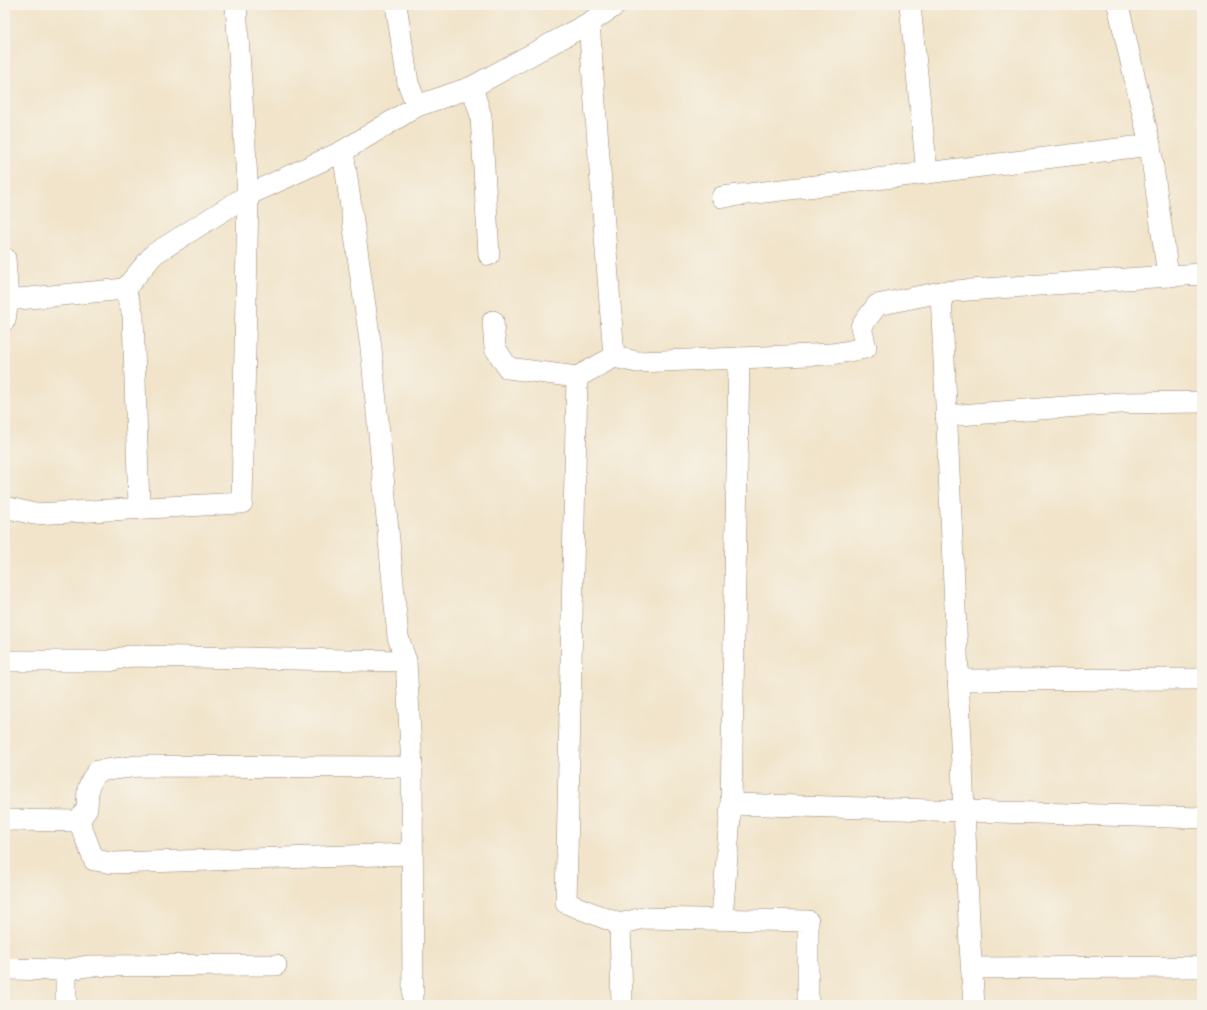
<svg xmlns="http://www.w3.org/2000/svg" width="1207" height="1010" viewBox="0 0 1207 1010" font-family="Mynerve,sans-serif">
<rect width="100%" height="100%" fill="#f7f3e8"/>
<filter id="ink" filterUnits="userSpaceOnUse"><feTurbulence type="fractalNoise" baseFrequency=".025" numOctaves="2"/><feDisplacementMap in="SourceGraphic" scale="8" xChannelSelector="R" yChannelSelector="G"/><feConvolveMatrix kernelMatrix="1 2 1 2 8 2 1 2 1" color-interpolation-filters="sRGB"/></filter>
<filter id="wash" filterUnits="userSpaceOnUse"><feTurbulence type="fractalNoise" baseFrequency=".012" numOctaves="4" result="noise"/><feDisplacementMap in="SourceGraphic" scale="16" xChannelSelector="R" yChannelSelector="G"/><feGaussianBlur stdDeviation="0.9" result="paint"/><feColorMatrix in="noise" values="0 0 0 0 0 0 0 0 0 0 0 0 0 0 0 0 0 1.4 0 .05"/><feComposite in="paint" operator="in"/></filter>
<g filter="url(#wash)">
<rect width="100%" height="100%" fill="#f1e4ca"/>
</g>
<g filter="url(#ink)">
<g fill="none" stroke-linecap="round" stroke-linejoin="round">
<defs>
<g id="minor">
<polyline points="396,5 408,83 417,106"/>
<polyline points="910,5 927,173"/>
<polyline points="589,23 614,357"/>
<polyline points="472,87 481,116 489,255"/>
<polyline points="343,151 417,106 472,87 589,23 616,5"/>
<polyline points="722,197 927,173 1150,145"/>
<polyline points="5,258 8,300 5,320"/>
<polyline points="1168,276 1202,274"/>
<polyline points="125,289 133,315 139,508"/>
<polyline points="941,292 970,945 974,1005"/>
<polyline points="8,300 125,289 154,254 248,195 343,151 371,348 398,637 406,661 412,767 413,1005"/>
<polyline points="493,321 495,348 508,368 577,377 614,357 637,362 739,358 832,354 866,348 861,327 877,305 941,292 1168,276 1150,145 1118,5"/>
<polyline points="577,377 566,903 620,924 643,918 808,921 808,1005"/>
<polyline points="946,416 1120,403 1202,402"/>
<polyline points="5,507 34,514 242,503 248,195 236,5"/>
<polyline points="5,661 109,661 130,656 406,661"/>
<polyline points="958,680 1202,679"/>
<polyline points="731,804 1202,818"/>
<polyline points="5,820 79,821"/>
<polyline points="79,821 87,808 88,789 92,779 98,771 138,766 412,767"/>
<polyline points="79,821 94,860 113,863 412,854"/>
<polyline points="722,919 731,804 739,358"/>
<polyline points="620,924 622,1005"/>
<polyline points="972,968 1202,967"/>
<polyline points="5,969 66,970 88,966 276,965"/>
<polyline points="66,970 66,1005"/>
</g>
</defs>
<use href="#minor" stroke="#968774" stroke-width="22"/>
<use href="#minor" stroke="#fff" stroke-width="21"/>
</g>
</g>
<rect width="1207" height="1010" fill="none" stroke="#f7f3e8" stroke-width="20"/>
</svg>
